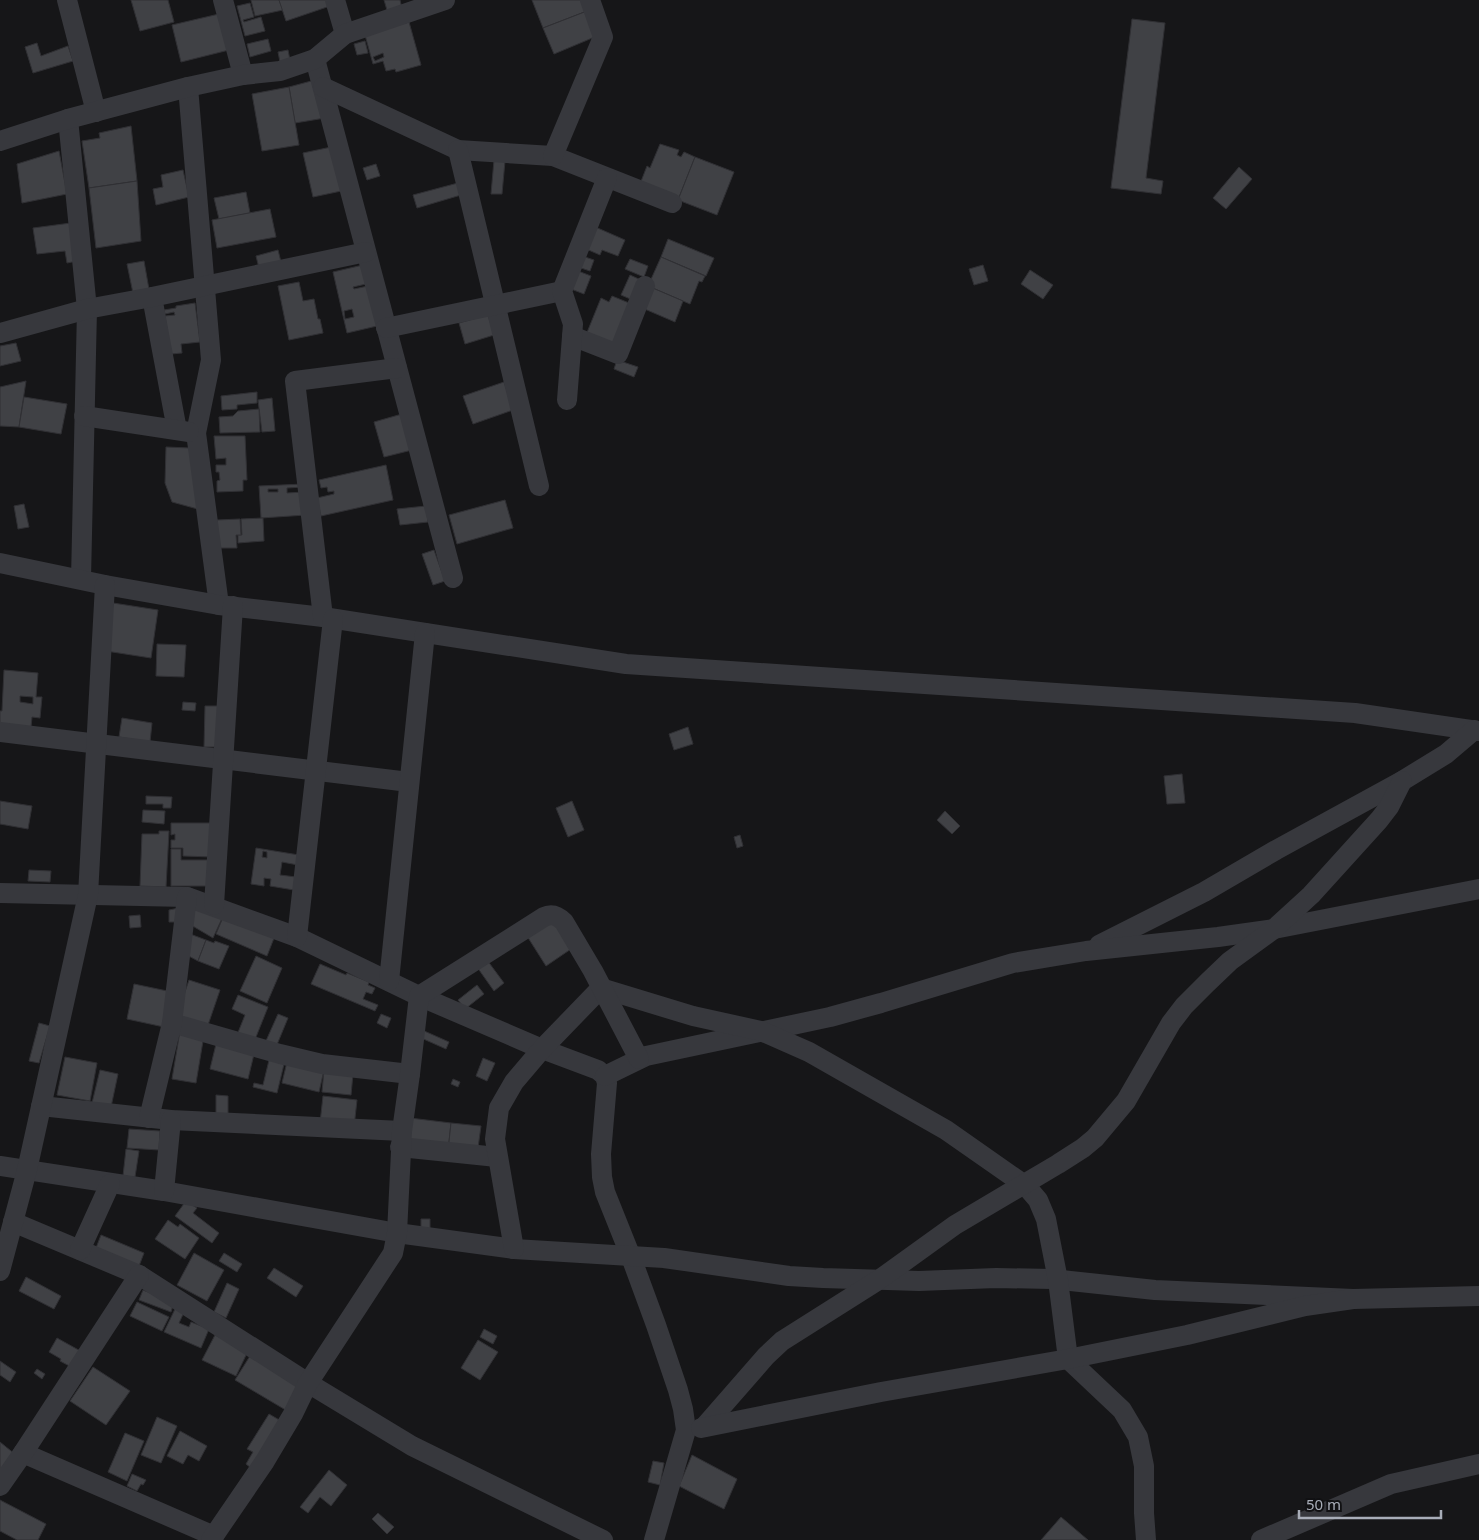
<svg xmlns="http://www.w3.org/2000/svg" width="1479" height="1540" viewBox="0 0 1479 1540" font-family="'Noto Sans',sans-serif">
<rect width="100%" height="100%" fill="#161618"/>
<g fill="#404145" stroke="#303034" fill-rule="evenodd">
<polygon points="131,0 168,0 174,22 140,31"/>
<polygon points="251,0 279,0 283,10 255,16"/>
<polygon points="279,0 327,0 330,6 286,21"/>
<polygon points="384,0 400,0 403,13 389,17"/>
<polygon points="532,0 582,0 587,11 543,28"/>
<polygon points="250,3 254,17 243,20 244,22 261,17 265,31 245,36 237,6"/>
<polygon points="587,11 597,36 554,54 543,28"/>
<polygon points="219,14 229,50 181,62 172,25"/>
<polygon points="1132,19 1165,23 1146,178 1163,181 1161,194 1111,188"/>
<path d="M 409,22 L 421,65 L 396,72 L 395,69 L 386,71 L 383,61 L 373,64 L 365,35 ZM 383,53 L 384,57 L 375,61 L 373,57 Z"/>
<polygon points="268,39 271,51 250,57 247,44"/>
<polygon points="365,41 368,53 357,55 354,44"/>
<polygon points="37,43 41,56 68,46 73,61 33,73 25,47"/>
<polygon points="288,50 290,60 280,62 278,52"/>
<polygon points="315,80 325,118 295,123 289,87"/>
<polygon points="289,87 299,145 262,151 252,94"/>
<polygon points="131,126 137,181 89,188 82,141 100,138 99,133"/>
<polygon points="660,144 679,150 677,155 681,157 684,152 695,157 678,200 640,184 647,166 650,168"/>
<polygon points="336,146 346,190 313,197 303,153"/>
<polygon points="59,151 67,194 22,203 17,164"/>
<polygon points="695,157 734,172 717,215 678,200"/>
<polygon points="494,160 505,161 502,194 491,194"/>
<polygon points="376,164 380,176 367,180 363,168"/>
<polygon points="1239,167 1252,179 1226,209 1213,198"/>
<polygon points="183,170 189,197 156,205 153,189 163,187 161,175"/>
<polygon points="137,181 141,241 96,248 89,188"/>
<polygon points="458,183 461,195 417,208 413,195"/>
<polygon points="246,192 250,213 219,219 214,198"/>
<polygon points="270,209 276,237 217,248 212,220"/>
<polygon points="71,223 77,261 67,263 65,251 37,254 33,228"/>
<polygon points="593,226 625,240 618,256 602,250 600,255 584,248"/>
<polygon points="668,239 714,258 706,276 661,257"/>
<polygon points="278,250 282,266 260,272 256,256"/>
<polygon points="582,256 594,260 590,271 578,267"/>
<polygon points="661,257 705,276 702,282 699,281 690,304 648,286"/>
<polygon points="630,259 648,266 644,277 625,269"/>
<polygon points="144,261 150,295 134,298 127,264"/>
<path d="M 363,265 L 366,284 L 353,287 L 354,289 L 368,286 L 377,326 L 347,333 L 333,272 ZM 352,309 L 354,317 L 345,319 L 344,311 Z"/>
<polygon points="983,265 988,281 974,285 969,269"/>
<polygon points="1030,270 1053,285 1043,299 1021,284"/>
<polygon points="578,271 591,276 584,294 571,289"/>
<polygon points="630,275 643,281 635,301 621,295"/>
<polygon points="299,282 303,301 314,299 318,319 320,319 323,333 289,340 278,286"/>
<polygon points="648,286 683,301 675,322 640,307"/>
<polygon points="612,296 634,305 617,348 586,335 601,298 609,302"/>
<polygon points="195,303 200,342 181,344 182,353 171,354 165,316 175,315 174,312 165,314 164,310 176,308 176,306"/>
<polygon points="488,315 494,335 465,344 459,323"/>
<polygon points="16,343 21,361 0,366 0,346"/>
<polygon points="617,360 638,367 634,377 614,369"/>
<polygon points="26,381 19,427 0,426 0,387"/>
<polygon points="504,382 513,410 473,424 463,396"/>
<polygon points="257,392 257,403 237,405 237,409 222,410 221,396"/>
<polygon points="24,397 67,404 61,434 19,427"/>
<polygon points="272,398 275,431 262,432 258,400"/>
<polygon points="259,409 260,432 220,433 219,417 233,416 238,411"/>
<polygon points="402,414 412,450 384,457 374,422"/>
<polygon points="214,436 245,436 247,480 243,480 243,491 217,492 217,481 220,480 219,472 216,472 216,465 226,465 226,458 216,459"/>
<polygon points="166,447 190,448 205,511 172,502 165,483"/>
<polygon points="386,465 393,500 321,516 317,498 334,494 334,491 328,492 327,487 321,488 319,480"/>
<path d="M 304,484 L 304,487 L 287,488 L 287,493 L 304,492 L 306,515 L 261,518 L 259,486 ZM 268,489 L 278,489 L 278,492 L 268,492 Z"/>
<polygon points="505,500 513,528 457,544 449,515"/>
<polygon points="24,504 29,527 18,529 14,506"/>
<polygon points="426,506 428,522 400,525 397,509"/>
<polygon points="263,518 264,541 238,543 238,535 242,535 241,519"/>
<polygon points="240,519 241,535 236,535 237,548 218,548 217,520"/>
<polygon points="434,550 445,581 433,585 422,554"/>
<polygon points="113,603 158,610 151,658 106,651"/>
<polygon points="157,644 186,645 184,677 156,676"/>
<path d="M 4,670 L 38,673 L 36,697 L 42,697 L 40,718 L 32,717 L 31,727 L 0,725 L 0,711 L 2,711 ZM 20,696 L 33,697 L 33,704 L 20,702 Z"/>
<polygon points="183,702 196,703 195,711 182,710"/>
<polygon points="205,706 220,706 220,747 204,747"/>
<polygon points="122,718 152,723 150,742 119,737"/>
<polygon points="688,727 693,744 674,750 669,734"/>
<polygon points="1182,774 1185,803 1167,804 1164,776"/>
<polygon points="146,796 172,797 171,808 163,808 163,804 146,804"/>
<polygon points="0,801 32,806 28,829 0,824"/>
<polygon points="572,801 584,830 568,837 556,808"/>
<polygon points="143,810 165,811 164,824 142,822"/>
<polygon points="945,811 960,826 952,834 937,820"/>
<polygon points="171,823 212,823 212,857 183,856 183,848 171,848 171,840 175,840 175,834 171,835"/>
<polygon points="159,831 169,831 166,887 140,886 142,834 159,834"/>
<polygon points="740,835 743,846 737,848 734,837"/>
<path d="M 256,848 L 299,855 L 298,865 L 282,862 L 280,875 L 296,877 L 294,890 L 270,886 L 271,879 L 264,878 L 264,886 L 251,884 ZM 263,851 L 267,852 L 267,858 L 262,857 Z"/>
<polygon points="171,849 181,849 181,860 212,860 212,886 171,886"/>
<polygon points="29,870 51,871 50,882 28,881"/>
<polygon points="193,901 224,914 213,938 191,925"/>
<polygon points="179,908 178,922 169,922 169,910"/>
<polygon points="140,915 141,927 130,928 129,916"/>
<polygon points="224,915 276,933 267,956 216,934"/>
<polygon points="553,921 571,949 546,966 527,936"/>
<polygon points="190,934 206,940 198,961 185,954"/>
<polygon points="206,940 214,943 215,941 229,946 219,969 198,961"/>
<polygon points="256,956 282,968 267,1003 240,991"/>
<polygon points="487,960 504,983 494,991 477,967"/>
<polygon points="320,964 346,975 347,973 369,982 368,985 375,988 372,994 366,992 363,999 378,1005 375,1011 311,984"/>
<polygon points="189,980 220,990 207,1028 176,1018"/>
<polygon points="134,984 172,992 164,1027 127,1019"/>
<polygon points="477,985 484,994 465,1009 458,1000"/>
<polygon points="238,995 268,1007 254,1042 237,1035 245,1015 232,1009"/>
<polygon points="278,1014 288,1018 276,1047 265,1043"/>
<polygon points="381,1014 391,1018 387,1028 377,1023"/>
<polygon points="39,1023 50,1026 39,1063 29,1061"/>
<polygon points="422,1030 449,1042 446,1049 419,1037"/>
<polygon points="180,1031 204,1035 196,1083 172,1079"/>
<polygon points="217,1040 255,1050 248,1079 210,1069"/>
<polygon points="270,1056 285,1060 277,1093 253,1087 254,1083 263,1085"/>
<polygon points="65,1057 97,1063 90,1101 57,1095"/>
<polygon points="483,1058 495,1063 487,1081 476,1076"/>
<polygon points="287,1062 324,1070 319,1092 282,1083"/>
<polygon points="100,1070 118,1074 111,1107 92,1103"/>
<polygon points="324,1070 353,1074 351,1095 322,1092"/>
<polygon points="453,1079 460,1082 458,1087 451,1084"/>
<polygon points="216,1095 228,1096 228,1116 216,1115"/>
<polygon points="323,1096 357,1100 354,1127 320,1123"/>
<polygon points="410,1118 451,1123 448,1151 407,1146"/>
<polygon points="451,1123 481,1126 477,1155 448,1151"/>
<polygon points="129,1129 160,1131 159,1150 127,1148"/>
<polygon points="126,1149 139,1151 135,1177 123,1176"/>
<polygon points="186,1201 197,1208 193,1213 219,1233 212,1243 175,1216"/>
<polygon points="421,1219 430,1219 430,1231 421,1230"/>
<polygon points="168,1220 178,1227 180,1224 199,1238 185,1259 155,1239"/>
<polygon points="101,1235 144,1253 139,1266 96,1248"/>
<polygon points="194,1253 224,1270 207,1301 177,1285"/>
<polygon points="224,1253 242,1264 237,1272 219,1261"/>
<polygon points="274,1268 303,1286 296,1297 267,1278"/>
<polygon points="26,1277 61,1296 54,1309 19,1291"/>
<polygon points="227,1283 239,1289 226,1318 214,1312"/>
<polygon points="143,1290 167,1300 173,1305 171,1312 139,1300"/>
<polygon points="137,1302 169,1317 162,1331 130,1316"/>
<polygon points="176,1307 185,1310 179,1323 189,1327 191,1322 209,1329 201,1348 164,1332"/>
<polygon points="484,1329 497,1336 493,1344 480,1337"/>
<polygon points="215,1335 248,1351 236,1376 202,1360"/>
<polygon points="57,1338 84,1353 75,1369 60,1361 61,1359 49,1352"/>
<polygon points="478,1340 498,1352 480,1380 461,1368"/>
<polygon points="250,1356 303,1387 289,1412 235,1380"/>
<polygon points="0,1361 16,1372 10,1382 0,1375"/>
<polygon points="93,1367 130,1391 106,1425 70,1401"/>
<polygon points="37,1369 45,1374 42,1379 34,1373"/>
<polygon points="269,1414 281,1421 251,1468 246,1464 253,1452 247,1449"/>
<polygon points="157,1417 177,1426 161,1463 141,1455"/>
<polygon points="180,1431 207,1446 199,1461 188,1455 183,1464 167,1456"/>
<polygon points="125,1433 144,1441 127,1481 108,1472"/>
<polygon points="0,1442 16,1455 0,1475"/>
<polygon points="692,1455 737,1479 724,1509 679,1486"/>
<polygon points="653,1461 664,1463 660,1485 648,1482"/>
<polygon points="329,1470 347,1485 331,1506 320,1497 308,1513 300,1507"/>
<polygon points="132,1474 146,1480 143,1485 141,1484 137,1491 127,1486"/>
<polygon points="0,1500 46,1524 38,1540 17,1540 0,1531"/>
<polygon points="378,1513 394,1527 387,1534 372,1519"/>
<polygon points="1061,1517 1088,1540 1041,1540"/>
</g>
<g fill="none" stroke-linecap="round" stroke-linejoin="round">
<g stroke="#37383d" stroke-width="20">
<polyline points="67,0 96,112"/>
<polyline points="223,0 243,75"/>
<polyline points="335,0 345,34"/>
<polyline points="315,59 453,578"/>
<polyline points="188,87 211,360 196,433 219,605"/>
<polyline points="323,87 458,150 553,156 672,203"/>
<polyline points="68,119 87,309 81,579"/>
<polyline points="0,141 68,119 188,87 243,75 280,71 315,59 345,34 445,0"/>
<polyline points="458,150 539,486"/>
<polyline points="553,156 603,37 590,0"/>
<polyline points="152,297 177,430"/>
<polyline points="386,328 562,291"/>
<polyline points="0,333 87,309 152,297 366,252"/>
<polyline points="572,336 618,354 645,286"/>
<polyline points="567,400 573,324 562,291 607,178"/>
<polyline points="84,416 189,432"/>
<polyline points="0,563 105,585 219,605 323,617 626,664 1355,713 1479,731"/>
<polyline points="323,617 295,381 397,368"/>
<polyline points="0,732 409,782"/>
<polyline points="0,893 187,897 297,937 419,996 542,1049 598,1070 605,1076 607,1083 601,1154 602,1177 605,1192 631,1257 656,1325 678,1390 683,1409 686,1430 654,1540"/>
<polyline points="214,905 233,606"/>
<polyline points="297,937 333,619"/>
<polyline points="1099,945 1204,892 1276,850 1402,781 1446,754 1474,730"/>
<polyline points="389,981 425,633"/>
<polyline points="172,1023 280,1054 322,1064 410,1074"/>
<polyline points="605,1076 646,1056 830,1017 881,1003 1013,963 1086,951 1218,937 1274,929 1479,889"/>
<polyline points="41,1106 171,1120 402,1131"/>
<polyline points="149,1118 172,1023 187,897"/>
<polyline points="400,1147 497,1157"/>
<polyline points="0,1166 164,1191 397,1233 514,1249 664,1258 789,1276 823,1278 919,1281 996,1278 1052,1279 1155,1290 1353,1299"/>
<polyline points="164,1191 171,1120"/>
<polyline points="13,1222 139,1275 308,1383 412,1446 603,1540"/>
<polyline points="514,1249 495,1139 499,1108 514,1082 542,1049 601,988 693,1016 761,1031 809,1052 946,1130 1026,1186 1038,1200 1046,1219 1058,1280 1068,1359 1122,1410 1138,1437 1144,1466 1144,1513 1146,1540"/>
<polyline points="80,1250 110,1184"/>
<polyline points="0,1271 27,1170 88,895 105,585"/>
<polyline points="704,1427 766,1356 782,1341 880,1279 955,1225 1058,1164 1083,1148 1095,1138 1126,1101 1171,1023 1184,1006 1207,983 1230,961 1274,929 1311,895 1379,820 1389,807 1402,781"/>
<polyline points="701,1428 881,1392 1068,1359 1187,1335 1305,1306 1353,1299 1479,1296"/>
<polyline points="23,1453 214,1536"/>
<polyline points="0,1486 23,1453 139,1275"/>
<path d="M 211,1540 L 265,1461 L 293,1414 L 308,1383 L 393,1253 L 397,1233 L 402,1131 L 410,1074 L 419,996 L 544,917 C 552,913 558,916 564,922 L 593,971 L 639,1059"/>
<polyline points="1261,1540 1391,1484 1479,1464"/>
</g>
</g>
<path d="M1299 1510v8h142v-8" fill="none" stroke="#a8adb8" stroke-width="2.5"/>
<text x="1306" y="1510" font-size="15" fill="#a8adb8" stroke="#111113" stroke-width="4" paint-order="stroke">50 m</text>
</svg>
